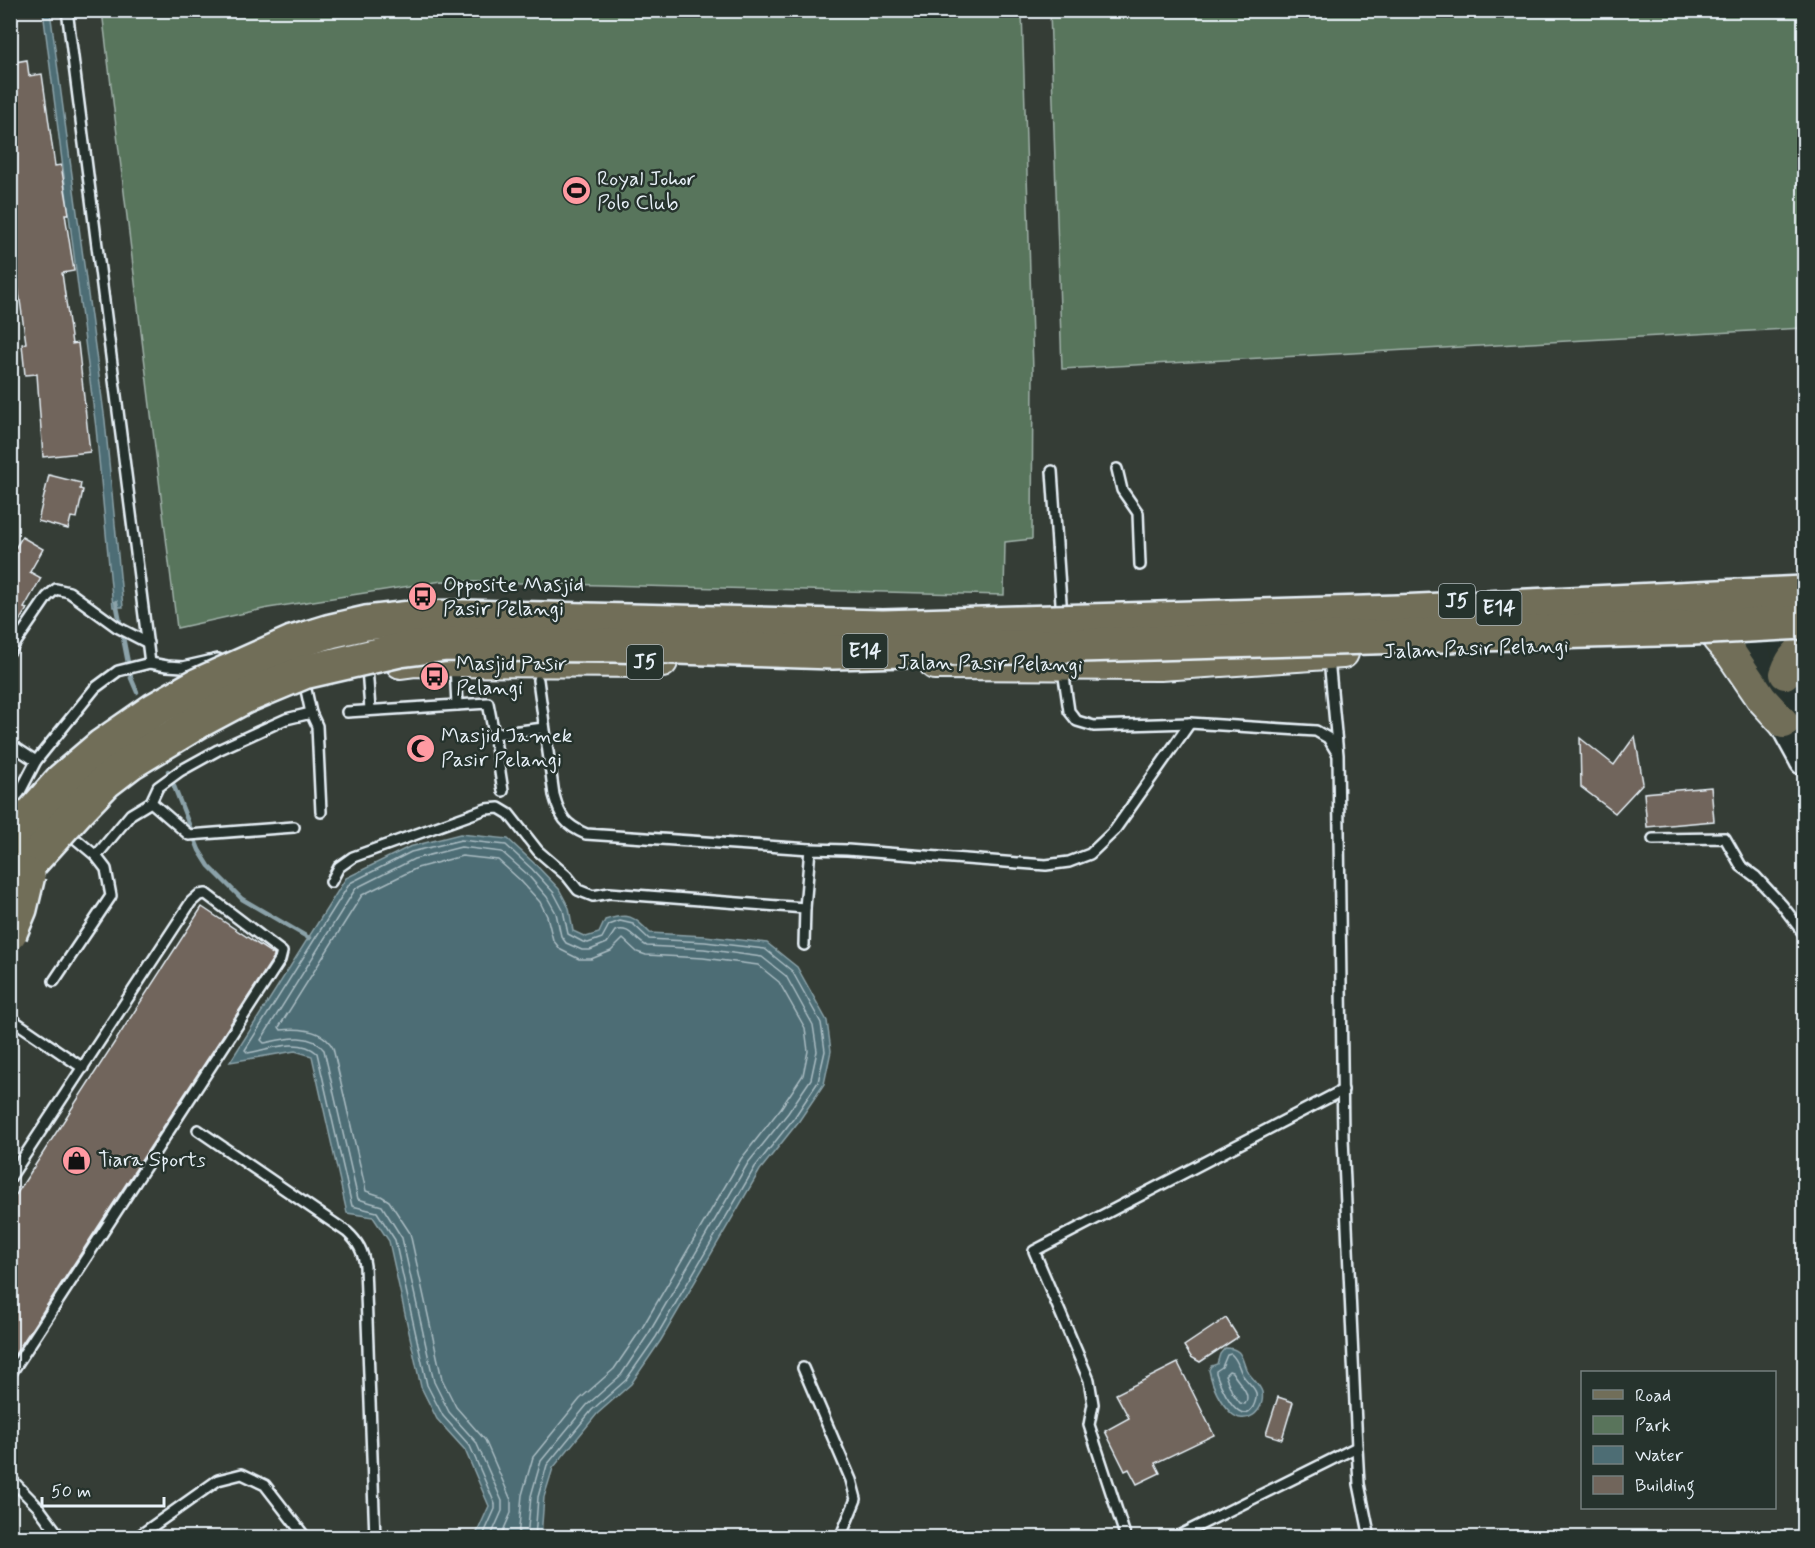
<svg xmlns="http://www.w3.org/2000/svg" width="1815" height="1548" viewBox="0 0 1815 1548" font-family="Mynerve,sans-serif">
<rect width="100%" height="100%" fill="#353d36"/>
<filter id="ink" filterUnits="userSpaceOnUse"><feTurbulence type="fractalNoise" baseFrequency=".0167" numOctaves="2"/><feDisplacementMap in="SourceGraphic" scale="12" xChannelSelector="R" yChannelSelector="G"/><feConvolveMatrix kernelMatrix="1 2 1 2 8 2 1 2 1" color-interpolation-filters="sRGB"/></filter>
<g filter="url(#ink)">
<g fill="#59745b" stroke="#a0b2aa" stroke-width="1.5">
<polygon points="102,11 1022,11 1033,371 1032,539 1005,542 1004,595 442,581 268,608 177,628"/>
<polygon points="1050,11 1804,11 1804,328 1062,369"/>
</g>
<g fill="#4d6d74" stroke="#8ba2a9" stroke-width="1.5">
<polygon points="43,11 50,11 105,421 123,607 113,607 96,428"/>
<path d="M 460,834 L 508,839 L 536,865 L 559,889 L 569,908 L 573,931 L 586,937 L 599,933 L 605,920 C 629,912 633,916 650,933 L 705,936 L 767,943 L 797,967 L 827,1021 L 831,1051 L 824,1084 L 799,1121 L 760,1170 L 661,1340 L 631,1384 L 597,1414 L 553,1468 L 544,1497 L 541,1537 L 475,1537 L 489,1506 L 465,1450 L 437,1419 L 421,1387 L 389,1241 L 373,1217 L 347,1213 L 312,1056 L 295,1051 L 230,1062 L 346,878 L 409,847 Z"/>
<path d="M 1225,1348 C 1242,1348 1241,1357 1246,1369 C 1250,1377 1259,1383 1262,1392 C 1266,1411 1245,1428 1230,1412 C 1219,1401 1212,1385 1209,1370 L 1211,1366 L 1217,1364 L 1220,1354 Z"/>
</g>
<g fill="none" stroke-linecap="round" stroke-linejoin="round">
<g stroke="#aabcc3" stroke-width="1.5">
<path d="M 1231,1354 C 1238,1360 1238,1366 1242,1374 C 1246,1381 1254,1386 1256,1393 C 1257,1398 1255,1403 1253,1407 C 1239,1429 1219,1383 1216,1373 L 1216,1371 L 1222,1367 L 1227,1355 Z"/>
<path d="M 1229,1371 L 1232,1372 C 1239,1384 1252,1393 1245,1404 L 1240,1403 L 1232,1392 L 1225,1375 Z"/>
<path d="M 482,1538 L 495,1509 L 495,1504 L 470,1446 L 443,1416 L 427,1385 L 395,1240 L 377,1212 L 352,1206 L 317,1053 C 300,1037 269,1049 248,1053 L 245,1050 L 350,883 L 411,852 L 461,840 L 506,845 L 532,869 L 554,893 L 563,910 L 568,934 L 583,942 L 588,943 L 602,938 L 609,925 L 620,921 L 633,924 L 649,939 L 705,942 L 765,949 L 792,971 L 821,1023 L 825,1051 L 818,1082 L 794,1118 L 755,1167 L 656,1337 L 626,1380 L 592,1410 L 547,1465 L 538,1497 L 535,1538"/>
<path d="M 490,1538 L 502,1511 L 502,1501 L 476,1442 L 449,1412 L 434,1382 L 402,1238 L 382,1206 L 358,1199 L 324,1050 C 310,1031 283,1039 264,1043 L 261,1040 L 356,888 L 414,859 L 461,847 L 502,852 L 527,874 L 547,897 L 556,913 L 561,936 L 566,943 L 582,950 L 590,950 L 607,943 L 615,931 C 630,925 635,941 647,946 L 704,949 L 762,957 L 786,976 L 813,1025 L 817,1051 L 811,1079 L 788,1113 L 748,1163 L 649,1333 L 621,1375 L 587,1405 L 541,1461 L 531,1496 L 527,1538"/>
<path d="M 500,1538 L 511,1513 L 511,1500 L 485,1440 L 456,1407 L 442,1379 L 410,1233 L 389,1201 L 381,1196 L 366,1191 L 333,1048 C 323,1029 300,1028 281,1030 L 279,1027 L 362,895 L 417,868 L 462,856 L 498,860 L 520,880 L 540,902 L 547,916 L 553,940 L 561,950 L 579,959 L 591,959 L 611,951 L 623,939 L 637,952 L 646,955 L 703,958 L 758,965 L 779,982 L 805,1028 L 808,1051 L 803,1075 L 781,1108 L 741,1159 L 642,1328 L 614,1369 L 580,1399 L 533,1457 L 522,1495 L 518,1538"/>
</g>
<g stroke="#8ba2a9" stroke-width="4.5">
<polyline points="116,602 131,678 137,692"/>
<polyline points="168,771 199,850 209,866 242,899 309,938"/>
</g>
</g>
<g fill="#71655b" stroke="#e8f1f8" stroke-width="1.5">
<polygon points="27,60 29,76 42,74 55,166 61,165 69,214 65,214 74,271 62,273 72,344 78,343 90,452 43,457 37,374 25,375 22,344 26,343 17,279 10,280 10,63"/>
<polygon points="49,475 81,483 80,489 83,490 77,518 71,517 68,529 38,521"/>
<polygon points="22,537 43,549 30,572 41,578 24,608 27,609 10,635 10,557"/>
<polygon points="1635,736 1643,783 1615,813 1581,787 1580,738 1614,765"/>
<polygon points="1711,787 1714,821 1647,827 1644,793"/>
<polygon points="202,907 274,955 274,957 10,1362 10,1204"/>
<polygon points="1226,1318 1238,1337 1200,1362 1191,1357 1184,1346"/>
<polygon points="1178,1363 1214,1435 1155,1463 1160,1473 1137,1484 1129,1469 1125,1471 1105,1431 1129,1418 1116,1394"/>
<polygon points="1278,1397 1293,1402 1282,1439 1266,1434"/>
</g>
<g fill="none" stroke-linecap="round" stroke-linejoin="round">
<defs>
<g id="service">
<polyline points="67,10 150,663"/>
<polyline points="1117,469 1122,490 1138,513 1140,565"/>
<polyline points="1052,471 1062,617"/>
<polyline points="10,651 47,597 56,589 69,592 117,627 148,643"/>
<polyline points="1329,659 1338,755 1343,1138 1357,1447 1359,1484 1370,1538"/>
<polyline points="455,665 457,705"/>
<polyline points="367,667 370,710"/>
<polyline points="1063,670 1069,711 1077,721 1094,726 1190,723 1316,731 1328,738 1337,753"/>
<path d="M 538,680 L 554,795 C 560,817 565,825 586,834 L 810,849"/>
<polyline points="305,685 311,713 317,726 321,812"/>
<polyline points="347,712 488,703 494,734 544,728"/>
<polyline points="494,734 503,791"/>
<polyline points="10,744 36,761"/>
<polyline points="151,802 158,787 180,771 218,750 286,719 311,713"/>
<polyline points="10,811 36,761 95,688 118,671 150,663 167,666 183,667 218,659"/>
<polyline points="1653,839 1725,838 1741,866 1756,877 1782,905 1804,934"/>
<polyline points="96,856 131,814 151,802 189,835 294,827"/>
<polyline points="331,882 339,867 353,857 486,809 499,808 509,814 538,851 567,876 578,890 593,896 609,893 805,908"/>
<polyline points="804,945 805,908 810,849 847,850 1046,865 1069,862 1090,854 1114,831 1190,723"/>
<polyline points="54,981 111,896 106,869 96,856 71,835"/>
<polyline points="10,1018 83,1068"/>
<path d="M 198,1130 L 347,1232 C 358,1242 363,1251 365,1266 L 375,1538"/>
<polyline points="10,1178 191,902 199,895 206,894 282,952 280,960 10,1375"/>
<polyline points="803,1368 851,1480 856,1499 840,1538"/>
<polyline points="10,1478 38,1507 61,1538"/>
<polyline points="136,1538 218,1480 242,1474 265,1485 306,1538"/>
<polyline points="1126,1538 1089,1425 1093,1404 1089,1380 1034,1251 1343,1090"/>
<polyline points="1174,1538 1357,1447"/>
</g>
<g id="secondary">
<path d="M 1776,604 C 1780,649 1788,685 1800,728"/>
<path d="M 1750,606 C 1753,633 1757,659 1766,685 C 1775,711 1791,736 1804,761"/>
</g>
<g id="primary">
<polyline points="1718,639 1732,655 1762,699 1784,723"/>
<polyline points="401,663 416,661 662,662"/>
<polyline points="935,664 1160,665 1343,653"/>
<path d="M 1785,674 C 1789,662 1794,654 1804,647"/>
</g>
</defs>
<use href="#service" stroke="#e8f1f8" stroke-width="14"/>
<use href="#secondary" stroke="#e8f1f8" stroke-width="32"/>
<use href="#primary" stroke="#e8f1f8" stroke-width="34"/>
<use href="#service" stroke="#26332d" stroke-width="9"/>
<use href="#secondary" stroke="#26332d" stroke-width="27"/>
<use href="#primary" stroke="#716e59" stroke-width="30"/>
<defs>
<g id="motorway-bridge">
<polyline points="10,839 62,780 102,746 154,710 198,685 292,643 331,631 366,623 411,618 463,617 883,627 1398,612 1804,593"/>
<polyline points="10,895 31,862 78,810 105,782 131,762 199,721 244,697 304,672 400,650 447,644 614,645 833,652 1693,628 1804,622"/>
<polyline points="10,933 20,909 28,875"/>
</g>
</defs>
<use href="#motorway-bridge" stroke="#e8f1f8" stroke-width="38" stroke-linecap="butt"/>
<use href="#motorway-bridge" stroke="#716e59" stroke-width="33"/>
</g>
</g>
<defs>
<symbol id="stadium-disc" viewBox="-11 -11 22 22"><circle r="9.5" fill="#ff9aa2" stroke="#26332d"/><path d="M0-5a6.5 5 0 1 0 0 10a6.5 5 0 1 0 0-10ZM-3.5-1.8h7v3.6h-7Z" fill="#111"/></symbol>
<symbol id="bus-disc" viewBox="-11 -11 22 22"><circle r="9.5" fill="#ff9aa2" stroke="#26332d"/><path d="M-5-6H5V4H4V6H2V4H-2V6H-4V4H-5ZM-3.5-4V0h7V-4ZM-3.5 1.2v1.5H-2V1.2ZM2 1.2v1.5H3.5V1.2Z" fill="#111"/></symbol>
<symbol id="mosque-disc" viewBox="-11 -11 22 22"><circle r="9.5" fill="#ff9aa2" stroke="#26332d"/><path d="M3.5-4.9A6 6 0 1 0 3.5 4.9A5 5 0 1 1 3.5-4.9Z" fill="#111"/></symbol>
<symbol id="shop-disc" viewBox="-11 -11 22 22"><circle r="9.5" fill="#ff9aa2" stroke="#26332d"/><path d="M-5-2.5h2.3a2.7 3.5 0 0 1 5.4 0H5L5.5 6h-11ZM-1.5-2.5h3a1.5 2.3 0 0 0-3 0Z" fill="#111"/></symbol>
</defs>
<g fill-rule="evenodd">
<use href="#stadium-disc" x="560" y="174" width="33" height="33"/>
<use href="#bus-disc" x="406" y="580" width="33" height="33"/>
<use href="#bus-disc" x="418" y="660" width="33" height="33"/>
<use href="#mosque-disc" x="404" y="732" width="33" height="33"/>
<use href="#shop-disc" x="60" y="1144" width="33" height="33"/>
</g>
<g text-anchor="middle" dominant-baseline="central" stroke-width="5" stroke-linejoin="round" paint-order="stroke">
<g fill="#26332d" stroke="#aeb8bb" stroke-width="1.5">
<rect x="1439" y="584" width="36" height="34" rx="4.5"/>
<rect x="1476.5" y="591" width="45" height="34" rx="4.5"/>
<rect x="842.5" y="634" width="45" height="34" rx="4.5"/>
<rect x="627" y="645" width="36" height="34" rx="4.5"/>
</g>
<g font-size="20" font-weight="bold" fill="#e8f1f8">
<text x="1457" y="601">J5</text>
<text x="1499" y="608">E14</text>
<text x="865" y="651">E14</text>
<text x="645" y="662">J5</text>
</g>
<g font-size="21" fill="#e8f1f8" stroke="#26332d" text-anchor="start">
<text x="597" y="179">Royal Johor<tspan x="597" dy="24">Polo Club</tspan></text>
<text x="443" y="585">Opposite Masjid<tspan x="443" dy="24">Pasir Pelangi</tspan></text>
<text x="456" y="664">Masjid Pasir<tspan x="456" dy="24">Pelangi</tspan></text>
<text x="441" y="736">Masjid Jamek<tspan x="441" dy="24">Pasir Pelangi</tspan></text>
<text x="98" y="1160">Tiara Sports</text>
</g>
<g font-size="21" fill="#e8f1f8" stroke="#26332d">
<text transform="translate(1476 649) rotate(-2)">Jalan Pasir Pelangi</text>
<text transform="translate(990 664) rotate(1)">Jalan Pasir Pelangi</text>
</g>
</g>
<rect width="1815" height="1548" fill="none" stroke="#26332d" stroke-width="36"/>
<rect x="18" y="18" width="1779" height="1512" fill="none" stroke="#e8f1f8" stroke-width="2" filter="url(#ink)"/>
<rect x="1581" y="1371" width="195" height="138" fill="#26332d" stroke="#747f7e" stroke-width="1.5"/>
<rect x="1593" y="1390" width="30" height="9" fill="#716e59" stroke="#747f7e" stroke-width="1.5"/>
<text x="1635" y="1401" font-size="18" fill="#e8f1f8">Road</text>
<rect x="1593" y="1416" width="30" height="18" fill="#59745b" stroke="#747f7e" stroke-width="1.5"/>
<text x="1635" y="1431" font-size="18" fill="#e8f1f8">Park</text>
<rect x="1593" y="1446" width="30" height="18" fill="#4d6d74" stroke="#747f7e" stroke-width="1.5"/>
<text x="1635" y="1461" font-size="18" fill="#e8f1f8">Water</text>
<rect x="1593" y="1476" width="30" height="18" fill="#71655b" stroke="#747f7e" stroke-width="1.5"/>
<text x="1635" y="1491" font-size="18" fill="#e8f1f8">Building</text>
<path d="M42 1497v9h122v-9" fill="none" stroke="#e8f1f8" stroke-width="3"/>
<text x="51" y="1497" font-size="18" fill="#e8f1f8" stroke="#26332d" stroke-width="4.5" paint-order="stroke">50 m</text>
</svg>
